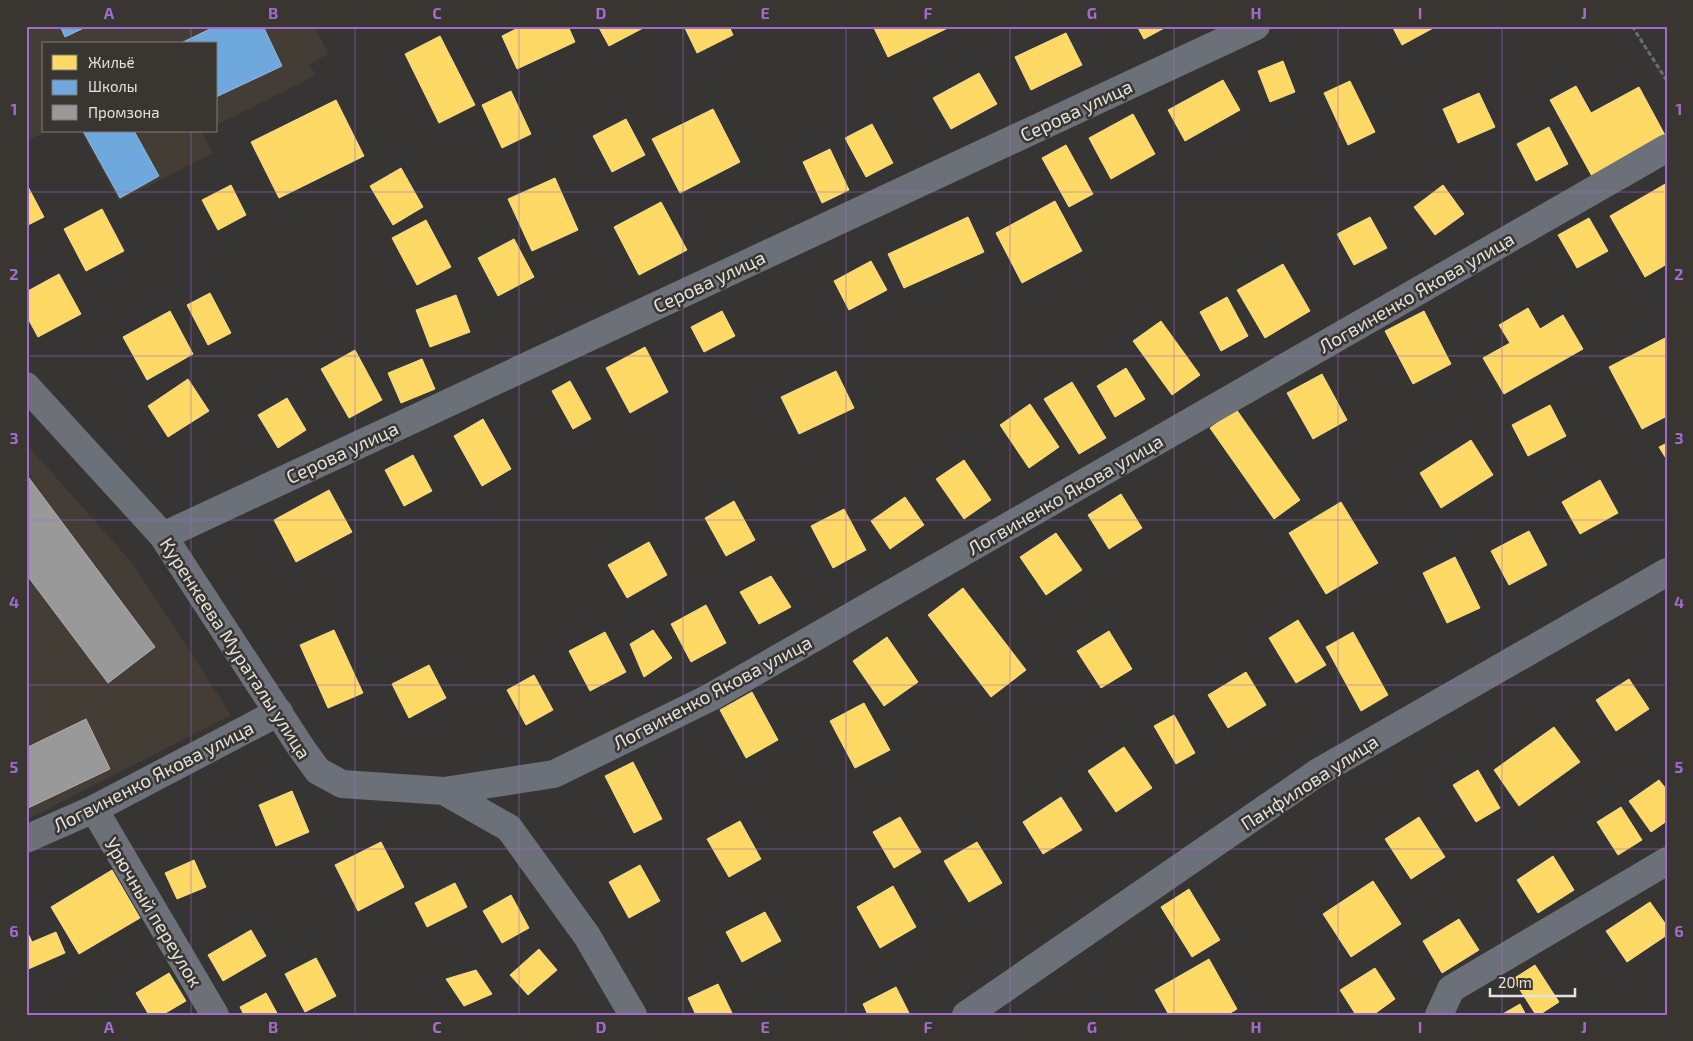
<svg xmlns="http://www.w3.org/2000/svg" width="1693" height="1041" viewBox="0 0 1693 1041" font-family="'Exo 2',sans-serif">
<rect width="100%" height="100%" fill="#373533"/>
<g fill="#443d35">
<polygon points="26,26 315,26 328,54 309,64 316,75 216,125 216,44 44,44 44,131 47,131 29,140 26,134"/>
<polygon points="81,131 205,131 202,133 213,153 119,201"/>
<polygon points="26,444 133,564 231,715 26,820"/>
</g>
<g fill="#ffd966" stroke="#f7db8a">
<polygon points="522,26 568,26 575,42 517,69 502,36"/>
<polygon points="598,26 645,26 645,27 609,46"/>
<polygon points="684,26 729,26 733,35 697,53"/>
<polygon points="873,26 952,26 888,57"/>
<polygon points="1137,26 1168,26 1144,39"/>
<polygon points="1392,26 1437,26 1402,45"/>
<polygon points="1066,33 1082,65 1031,90 1015,57"/>
<polygon points="440,36 475,105 439,123 405,54"/>
<polygon points="1283,61 1295,92 1270,102 1258,71"/>
<polygon points="979,73 997,104 951,129 933,98"/>
<polygon points="1223,80 1240,110 1185,141 1168,110"/>
<polygon points="1350,81 1375,132 1348,145 1324,93"/>
<polygon points="1576,86 1591,113 1639,87 1666,137 1593,178 1550,100"/>
<polygon points="511,91 531,134 502,148 482,105"/>
<polygon points="1479,93 1495,127 1458,143 1443,109"/>
<polygon points="336,100 364,156 279,198 251,142"/>
<polygon points="713,109 740,162 680,193 652,139"/>
<polygon points="1133,114 1155,154 1111,179 1089,138"/>
<polygon points="626,119 645,155 612,172 593,136"/>
<polygon points="872,124 893,163 866,177 845,138"/>
<polygon points="1549,127 1568,164 1536,181 1517,144"/>
<polygon points="1066,145 1093,194 1069,207 1042,158"/>
<polygon points="830,149 849,190 822,203 803,162"/>
<polygon points="401,168 423,207 393,225 370,186"/>
<polygon points="555,178 578,230 532,251 508,199"/>
<polygon points="26,183 44,217 26,226"/>
<polygon points="1667,183 1667,264 1645,277 1610,216"/>
<polygon points="231,185 246,215 218,230 202,200"/>
<polygon points="1443,185 1464,214 1435,235 1414,207"/>
<polygon points="1055,201 1082,251 1022,283 996,233"/>
<polygon points="661,202 687,250 639,275 614,227"/>
<polygon points="102,209 124,251 86,271 64,229"/>
<polygon points="968,217 984,252 904,288 888,254"/>
<polygon points="1370,217 1387,248 1354,265 1337,234"/>
<polygon points="1589,218 1608,251 1577,268 1558,235"/>
<polygon points="426,220 451,267 417,285 392,238"/>
<polygon points="514,239 534,277 498,296 478,258"/>
<polygon points="871,261 887,290 849,310 834,281"/>
<polygon points="1283,264 1310,311 1265,338 1237,290"/>
<polygon points="59,274 81,314 38,337 26,315 26,292"/>
<polygon points="210,293 231,333 208,345 187,305"/>
<polygon points="456,295 470,332 430,347 416,310"/>
<polygon points="1227,297 1248,336 1221,351 1200,312"/>
<polygon points="1528,308 1540,329 1563,315 1583,349 1504,394 1483,358 1510,343 1499,325"/>
<polygon points="170,311 193,354 147,380 123,337"/>
<polygon points="722,311 735,336 704,352 691,327"/>
<polygon points="1424,311 1451,364 1413,384 1385,331"/>
<polygon points="1161,321 1200,375 1172,395 1133,341"/>
<polygon points="1667,337 1667,416 1642,429 1609,367"/>
<polygon points="645,347 668,392 630,413 606,368"/>
<polygon points="355,350 382,400 349,418 321,369"/>
<polygon points="422,359 435,389 401,403 388,373"/>
<polygon points="1126,368 1145,399 1115,417 1097,386"/>
<polygon points="836,371 854,408 799,434 781,397"/>
<polygon points="1322,374 1347,420 1313,439 1287,393"/>
<polygon points="188,379 209,411 168,437 148,406"/>
<polygon points="570,381 591,419 573,429 552,391"/>
<polygon points="1072,382 1106,438 1079,454 1044,399"/>
<polygon points="287,398 306,430 278,448 258,415"/>
<polygon points="1030,404 1059,447 1029,468 1000,425"/>
<polygon points="1550,405 1566,436 1528,456 1512,425"/>
<polygon points="1236,409 1300,500 1274,519 1210,428"/>
<polygon points="483,419 511,469 482,486 454,436"/>
<polygon points="1471,440 1493,475 1441,508 1420,473"/>
<polygon points="1667,443 1667,460 1659,447"/>
<polygon points="413,455 432,491 404,506 385,470"/>
<polygon points="964,460 991,500 964,519 936,479"/>
<polygon points="1600,480 1618,513 1580,534 1562,502"/>
<polygon points="329,490 352,532 296,562 274,520"/>
<polygon points="1121,494 1142,528 1109,549 1088,515"/>
<polygon points="905,497 924,525 890,549 871,521"/>
<polygon points="734,501 755,540 726,556 705,518"/>
<polygon points="1341,502 1378,563 1326,594 1289,533"/>
<polygon points="844,509 866,550 833,568 811,526"/>
<polygon points="1529,531 1547,565 1509,585 1491,551"/>
<polygon points="1056,533 1082,570 1046,595 1020,557"/>
<polygon points="649,542 667,575 627,598 608,565"/>
<polygon points="1455,557 1480,608 1447,623 1423,573"/>
<polygon points="771,576 791,607 759,624 740,592"/>
<polygon points="963,588 1026,670 991,697 928,615"/>
<polygon points="706,605 726,643 691,662 671,624"/>
<polygon points="1298,620 1326,665 1296,683 1269,638"/>
<polygon points="334,630 363,693 328,708 300,645"/>
<polygon points="653,630 672,658 644,677 630,644"/>
<polygon points="1109,631 1132,669 1101,688 1077,651"/>
<polygon points="605,632 626,672 590,691 569,651"/>
<polygon points="1353,632 1388,695 1361,711 1326,647"/>
<polygon points="887,637 918,682 884,706 853,661"/>
<polygon points="429,665 446,698 409,718 392,684"/>
<polygon points="1246,672 1266,705 1228,728 1208,695"/>
<polygon points="534,675 553,710 526,725 507,690"/>
<polygon points="1629,679 1649,709 1616,731 1596,700"/>
<polygon points="752,692 778,740 746,758 720,710"/>
<polygon points="864,703 890,750 855,768 830,721"/>
<polygon points="1174,715 1195,753 1176,764 1154,726"/>
<polygon points="1554,727 1580,762 1519,806 1494,770"/>
<polygon points="1124,747 1152,788 1116,812 1088,771"/>
<polygon points="633,762 662,819 634,833 605,776"/>
<polygon points="1478,770 1500,808 1476,822 1453,785"/>
<polygon points="1659,780 1667,790 1667,821 1651,832 1629,801"/>
<polygon points="292,791 309,832 276,846 259,805"/>
<polygon points="1061,797 1082,830 1043,854 1023,822"/>
<polygon points="1621,807 1642,840 1618,855 1597,822"/>
<polygon points="900,817 921,852 894,868 873,832"/>
<polygon points="1419,817 1445,857 1411,879 1385,839"/>
<polygon points="740,821 761,859 729,877 707,839"/>
<polygon points="381,842 404,887 358,911 335,865"/>
<polygon points="977,842 1002,883 969,902 944,861"/>
<polygon points="1553,856 1574,890 1538,913 1517,880"/>
<polygon points="194,860 206,887 177,899 165,873"/>
<polygon points="640,865 660,901 629,918 609,882"/>
<polygon points="112,870 140,918 79,954 51,907"/>
<polygon points="1373,881 1401,924 1351,957 1323,914"/>
<polygon points="455,883 467,907 427,927 415,903"/>
<polygon points="893,886 916,927 880,948 857,907"/>
<polygon points="1189,889 1220,940 1192,957 1161,907"/>
<polygon points="511,895 529,928 502,943 483,911"/>
<polygon points="1650,902 1667,926 1667,935 1627,962 1606,931"/>
<polygon points="765,912 781,941 742,962 726,932"/>
<polygon points="1459,919 1479,950 1442,973 1423,941"/>
<polygon points="26,929 32,942 56,932 65,953 26,970"/>
<polygon points="251,930 266,956 223,981 208,955"/>
<polygon points="539,949 557,970 528,995 510,975"/>
<polygon points="316,958 336,996 305,1012 285,974"/>
<polygon points="1209,959 1237,1009 1227,1015 1169,1015 1155,990"/>
<polygon points="1535,965 1559,1002 1539,1015 1536,1015 1513,979"/>
<polygon points="1375,968 1395,999 1373,1015 1356,1015 1340,990"/>
<polygon points="476,970 492,994 464,1006 446,979"/>
<polygon points="169,973 186,1001 162,1015 149,1015 136,993"/>
<polygon points="718,984 733,1015 696,1015 688,998"/>
<polygon points="896,987 910,1015 868,1015 863,1004"/>
<polygon points="266,993 278,1015 244,1015 240,1007"/>
<polygon points="1520,1004 1526,1015 1501,1015"/>
</g>
<g fill="#6fa8dc" stroke="#92b9dd">
<polygon points="60,26 88,26 65,37"/>
<polygon points="216,26 263,26 282,66 216,97 216,44 179,44"/>
<polygon points="83,131 134,131 159,176 120,198"/>
</g>
<g fill="#999" stroke="#b0afae">
<polygon points="26,474 155,647 108,683 26,574"/>
<polygon points="86,719 110,769 26,809 26,748"/>
</g>
<g fill="none" stroke-linecap="round" stroke-linejoin="round">
<polyline stroke="#6a6d72" stroke-width="3" stroke-dasharray="5 2.5" stroke-linecap="butt" points="1632,26 1667,81"/>
<g stroke="#6c7179" stroke-width="28">
<polyline points="26,386 163,536 302,749 318,771 342,784 444,791 509,828 587,936 633,1015"/>
<polyline points="163,536 1256,26"/>
<polyline points="444,791 554,774 711,697 1667,148"/>
<polyline points="94,809 215,1015"/>
<polyline points="26,839 94,809 279,712"/>
<polyline points="966,1015 1317,773 1667,572"/>
<polyline points="1439,1015 1451,989 1667,861"/>
</g>
</g>
<path fill="none" stroke="#a06bca" stroke-width="1" stroke-opacity="0.55" d="M 191,26 L 191,44M 355,26 L 355,1015M 519,26 L 519,1015M 683,26 L 683,1015M 846,26 L 846,1015M 1010,26 L 1010,1015M 1174,26 L 1174,1015M 1338,26 L 1338,1015M 1502,26 L 1502,1015M 191,131 L 191,1015M 26,192 L 1667,192M 26,356 L 1667,356M 26,520 L 1667,520M 26,685 L 1667,685M 26,849 L 1667,849"/>
<g text-anchor="middle" dominant-baseline="central" stroke-width="5" stroke-linejoin="round" paint-order="stroke">
<g font-size="19" fill="#e4e1de" stroke="#393631">
<text transform="translate(1076 110) rotate(-25)">Серова улица</text>
<text transform="translate(709 281) rotate(-25)">Серова улица</text>
<text transform="translate(1416 292) rotate(-30)">Логвиненко Якова улица</text>
<text transform="translate(342 452) rotate(-25)">Серова улица</text>
<text transform="translate(1065 494) rotate(-30)">Логвиненко Якова улица</text>
<text transform="translate(236 648) rotate(57)">Куренкеева Мураталы улица</text>
<text transform="translate(712 692) rotate(-28)">Логвиненко Якова улица</text>
<text transform="translate(153 776) rotate(-27)">Логвиненко Якова улица</text>
<text transform="translate(1309 782) rotate(-33)">Панфилова улица</text>
<text transform="translate(154 912) rotate(59)">Урючный переулок</text>
</g>
</g>
<rect width="1693" height="1041" fill="none" stroke="#393631" stroke-width="55"/>
<rect x="42" y="42" width="175" height="90" fill="#393631" stroke="#7d7a76"/>
<rect x="52" y="55" width="25" height="15" fill="#ffd966" stroke="#7d7a76"/>
<text x="88" y="68" font-size="15" fill="#e4e1de">Жильё</text>
<rect x="52" y="80" width="25" height="15" fill="#6fa8dc" stroke="#7d7a76"/>
<text x="88" y="92" font-size="15" fill="#e4e1de">Школы</text>
<rect x="52" y="105" width="25" height="15" fill="#999999" stroke="#7d7a76"/>
<text x="88" y="118" font-size="15" fill="#e4e1de">Промзона</text>
<path d="M1490 988v8h85v-8" fill="none" stroke="#e4e1de" stroke-width="2.5"/>
<text x="1498" y="988" font-size="15" fill="#e4e1de" stroke="#393631" stroke-width="4" paint-order="stroke">20 m</text>
<rect x="28" y="28" width="1638" height="986" fill="none" stroke="#a06bca" stroke-width="2"/>
<g font-size="16" text-anchor="middle" font-weight="bold" fill="#a06bca">
<text x="109" y="19">A</text>
<text x="273" y="19">B</text>
<text x="437" y="19">C</text>
<text x="601" y="19">D</text>
<text x="765" y="19">E</text>
<text x="928" y="19">F</text>
<text x="1092" y="19">G</text>
<text x="1256" y="19">H</text>
<text x="1420" y="19">I</text>
<text x="1584" y="19">J</text>
<text x="14" y="115">1</text>
<text x="1679" y="115">1</text>
<text x="14" y="280">2</text>
<text x="1679" y="280">2</text>
<text x="14" y="444">3</text>
<text x="1679" y="444">3</text>
<text x="14" y="608">4</text>
<text x="1679" y="608">4</text>
<text x="14" y="773">5</text>
<text x="1679" y="773">5</text>
<text x="14" y="937">6</text>
<text x="1679" y="937">6</text>
<text x="109" y="1033">A</text>
<text x="273" y="1033">B</text>
<text x="437" y="1033">C</text>
<text x="601" y="1033">D</text>
<text x="765" y="1033">E</text>
<text x="928" y="1033">F</text>
<text x="1092" y="1033">G</text>
<text x="1256" y="1033">H</text>
<text x="1420" y="1033">I</text>
<text x="1584" y="1033">J</text>
</g>
</svg>
